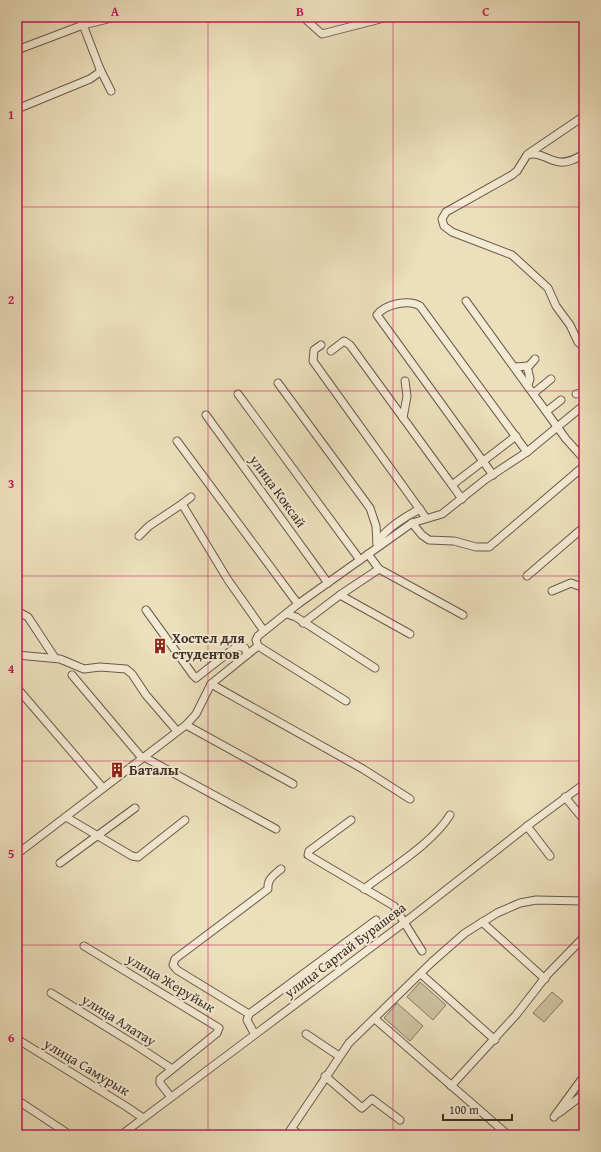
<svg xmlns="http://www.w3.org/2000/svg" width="601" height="1152" viewBox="0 0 601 1152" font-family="'Gentium Book Plus',serif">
<rect width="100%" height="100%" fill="#ecdfbb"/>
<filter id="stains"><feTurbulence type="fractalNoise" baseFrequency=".005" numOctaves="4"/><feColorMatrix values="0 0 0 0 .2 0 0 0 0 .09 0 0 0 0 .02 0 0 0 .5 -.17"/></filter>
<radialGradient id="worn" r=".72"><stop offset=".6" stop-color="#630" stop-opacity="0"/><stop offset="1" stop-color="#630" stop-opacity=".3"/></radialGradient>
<g fill="#cec1a1" stroke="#857762">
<polygon points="420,982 446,1005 433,1020 407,997"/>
<polygon points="552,992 563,1001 544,1022 533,1013"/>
<polygon points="397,1003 423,1026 410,1041 384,1018"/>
</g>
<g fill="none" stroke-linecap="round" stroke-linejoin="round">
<defs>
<g id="minor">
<polyline points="303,17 322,34 388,17"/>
<polyline points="17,50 83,25 116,17"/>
<polyline points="100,69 111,91"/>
<polyline points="17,109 90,79 100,72 100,69 80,17"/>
<polyline points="528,154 584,116"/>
<path d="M 584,154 C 577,158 569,163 560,162 C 549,161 539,151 527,155 L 517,171 L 512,175 L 446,212 L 442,219 L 444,226 L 452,232 L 512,255 L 548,288 L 556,306 L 570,325 L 578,342 L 584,347"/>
<polyline points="466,301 566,439 584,459"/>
<polyline points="321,345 314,350 313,361 426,518"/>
<polyline points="331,351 344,341 350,345 452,485"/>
<polyline points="527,366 530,379 528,385"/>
<polyline points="515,367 529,366 535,359"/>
<polyline points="278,383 370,508 376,526 377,544"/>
<polyline points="534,393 551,379"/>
<polyline points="238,394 360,560"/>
<polyline points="576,394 584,392"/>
<polyline points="547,411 561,400"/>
<polyline points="206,415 328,583"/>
<polyline points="403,418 407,396 405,381"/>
<polyline points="177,441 298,604"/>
<path d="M 493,475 L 377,315 C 385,304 409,299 420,306 L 527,452"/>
<polyline points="191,497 182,504 228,580 264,631"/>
<polyline points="462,499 452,485 516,436"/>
<polyline points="412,523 422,535 429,540 454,541 476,547 489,547 584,466"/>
<polyline points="139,536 149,526 182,504"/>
<path d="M 377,543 C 385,529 406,516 420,509"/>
<polyline points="368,554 379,569 463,615"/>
<polyline points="527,576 584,527"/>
<polyline points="552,591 571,583 584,588"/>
<polyline points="340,595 410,634"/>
<polyline points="146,610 193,675 196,678 237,646 245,648 247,655"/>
<polyline points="17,611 28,617 55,658"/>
<polyline points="287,614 296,617 375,668"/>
<polyline points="303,623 340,595 379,569"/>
<polyline points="17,655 60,659 84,669 100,667 126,669 132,674 146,695 177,731"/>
<polyline points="72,675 142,758"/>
<polyline points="211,684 363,769 410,799"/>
<polyline points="17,688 103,788"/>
<polyline points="346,701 258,646 256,640 258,636 298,604 412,523 442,514 486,479 527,452 584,405"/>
<polyline points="186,725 293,784"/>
<polyline points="144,757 276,829"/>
<polyline points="565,797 584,820"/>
<polyline points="66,817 132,856 138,857 185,820"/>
<polyline points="351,820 309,851 308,855 394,906 422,951"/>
<polyline points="527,826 550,856"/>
<polyline points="17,854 186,725 196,714 211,684 258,646"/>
<polyline points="60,863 135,808"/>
<path d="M 281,869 C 274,875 267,879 268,889 L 175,959 L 173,965 L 177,970 L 249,1014 L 376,920"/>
<path d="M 364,889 C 391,868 432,844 450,815"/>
<polyline points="482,922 545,979"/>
<polyline points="84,946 219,1028 217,1033 160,1079 160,1083 171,1097"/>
<polyline points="421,974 495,1040"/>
<polyline points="51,993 134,1044 172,1069"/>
<polyline points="249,1014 247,1020 254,1033"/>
<polyline points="375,1019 508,1135"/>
<polyline points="306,1034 339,1056"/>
<polyline points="17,1039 127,1107 143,1118"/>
<polyline points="325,1076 362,1108 372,1099 400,1120"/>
<polyline points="451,1086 516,1015 547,975 584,937"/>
<polyline points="17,1100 70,1135"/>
<polyline points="559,1113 584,1094"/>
<polyline points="554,1117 584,1076"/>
<polyline points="292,1129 300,1135"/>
<polyline points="121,1135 405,922 530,824 584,784"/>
<polyline points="287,1135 349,1043 432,962 465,933 497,913 520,903 536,900 584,901"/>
</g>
</defs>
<use href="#minor" stroke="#685a4a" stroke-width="9"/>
<use href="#minor" stroke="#f3ead3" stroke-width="7"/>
</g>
<path fill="none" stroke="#c2185b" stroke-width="1" stroke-opacity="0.55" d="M 208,17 L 208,1135M 393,17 L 393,1135M 17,207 L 584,207M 17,391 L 584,391M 17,576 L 584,576M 17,761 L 584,761M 17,945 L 584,945"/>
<defs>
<symbol id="building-bare" viewBox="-9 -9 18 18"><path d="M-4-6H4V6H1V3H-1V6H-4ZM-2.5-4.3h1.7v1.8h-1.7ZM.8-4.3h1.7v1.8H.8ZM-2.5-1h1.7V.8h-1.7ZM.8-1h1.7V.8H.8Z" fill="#8f2418" stroke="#f3ead3" stroke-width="2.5" paint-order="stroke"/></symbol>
</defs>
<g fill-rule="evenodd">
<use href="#building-bare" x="149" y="635" width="22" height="22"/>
<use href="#building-bare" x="106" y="759" width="22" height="22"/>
</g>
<g text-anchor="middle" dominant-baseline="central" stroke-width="4" stroke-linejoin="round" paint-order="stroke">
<g font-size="14" fill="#3c2d24" stroke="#f3ead3">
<text transform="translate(278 491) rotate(54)">улица Коксай</text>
<text transform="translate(345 950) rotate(-37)">улица Сартай Бурашева</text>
<text transform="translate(171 983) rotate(31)">улица Жеруйык</text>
<text transform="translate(119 1020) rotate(32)">улица Алатау</text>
<text transform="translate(87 1067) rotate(31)">улица Самурык</text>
</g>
<g font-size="14" font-weight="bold" fill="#3c2d24" stroke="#f3ead3" text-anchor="start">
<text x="172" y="638">Хостел для<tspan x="172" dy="16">студентов</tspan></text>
<text x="129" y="770">Баталы</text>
</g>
</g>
<rect width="601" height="1152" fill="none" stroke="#ecdfbb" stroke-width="44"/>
<path d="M443 1114v6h69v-6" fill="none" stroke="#3c2d24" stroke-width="2"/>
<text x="449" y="1114" font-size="12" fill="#3c2d24" stroke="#f3ead3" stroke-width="3" paint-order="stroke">100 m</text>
<rect x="22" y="22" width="557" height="1108" fill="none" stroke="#c2185b" stroke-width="1.5"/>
<g font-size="13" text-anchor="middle" font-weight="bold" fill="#c2185b">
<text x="115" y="16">A</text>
<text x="300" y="16">B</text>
<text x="486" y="16">C</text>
<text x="11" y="119">1</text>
<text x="11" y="304">2</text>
<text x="11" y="488">3</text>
<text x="11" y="673">4</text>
<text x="11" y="858">5</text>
<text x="11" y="1042">6</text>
</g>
<rect width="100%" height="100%" filter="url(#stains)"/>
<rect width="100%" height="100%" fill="url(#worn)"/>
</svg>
